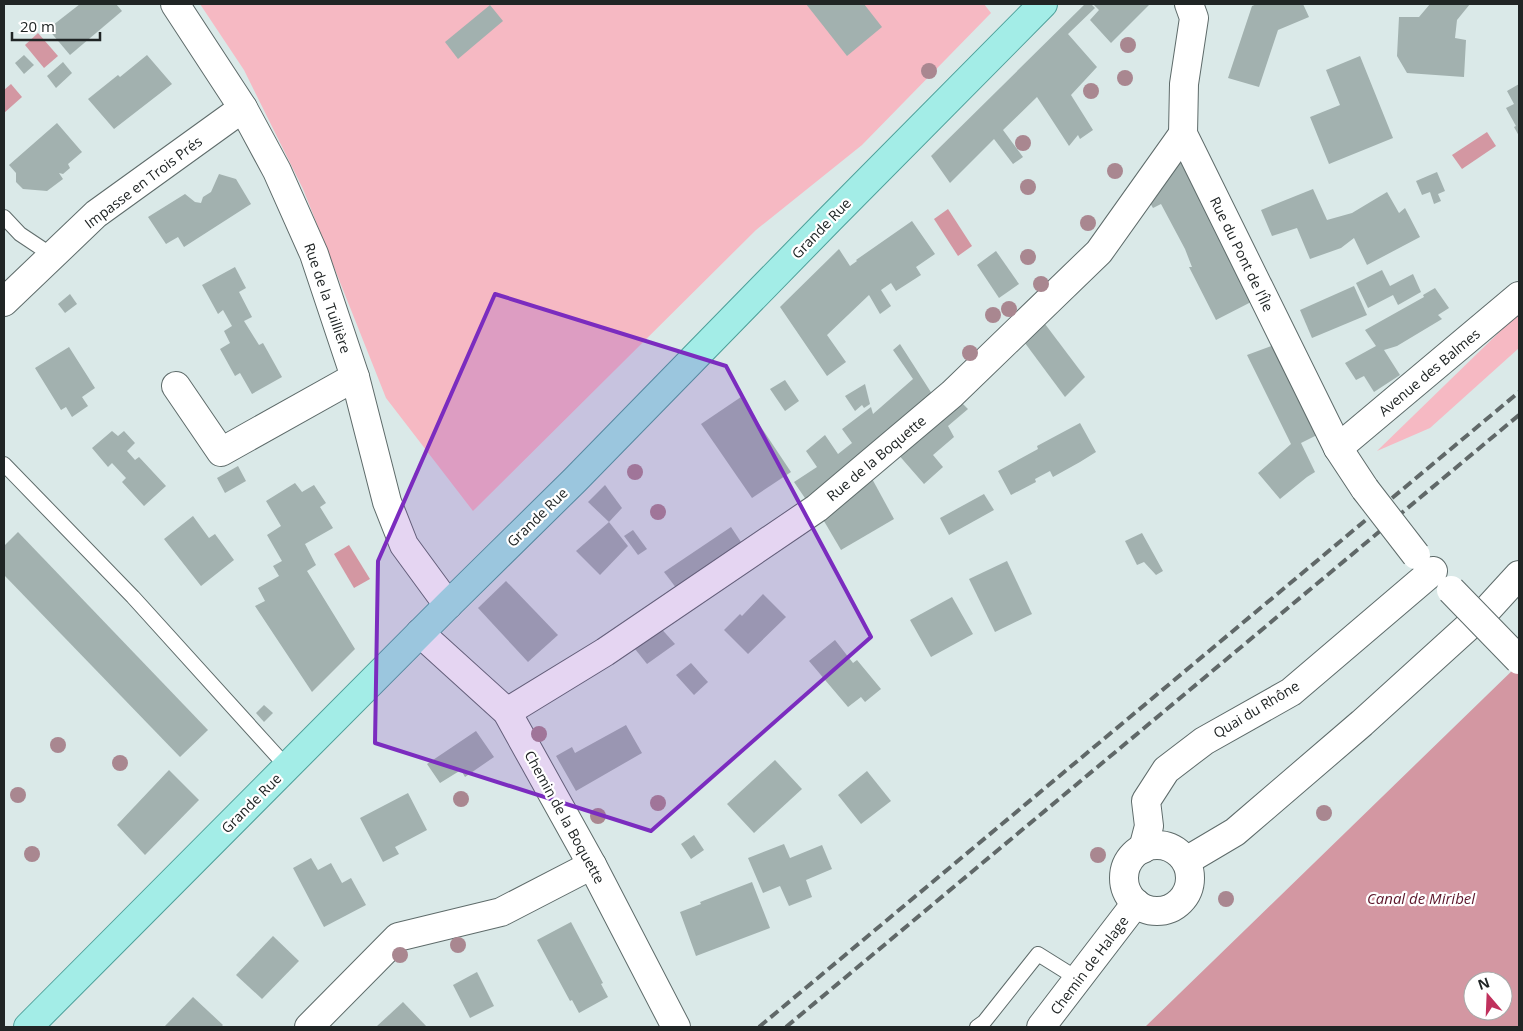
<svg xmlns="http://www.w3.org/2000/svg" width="1523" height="1031" viewBox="0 0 1523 1031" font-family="'Open Sans',sans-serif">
<rect width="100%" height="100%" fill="#dae9e8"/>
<g fill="#f6b9c3">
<polygon points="200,4 984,4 991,13 862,145 756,230 473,511 386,398 303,189 244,70"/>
<polygon points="1519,313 1519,348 1430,428 1377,451"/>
</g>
<g fill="#d397a2" fill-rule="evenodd">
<polygon points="38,33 58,56 44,68 25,45"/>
<polygon points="11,84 22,97 4,113 4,90"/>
<polygon points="1487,132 1496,146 1462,169 1452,155"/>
<polygon points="948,209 972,246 958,256 934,219"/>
<polygon points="349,545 370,579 354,588 334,554"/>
<path d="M 1519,664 L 1519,1027 L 1145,1027 ZM 1473,981 L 1503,981 L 1503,1011 L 1473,1011 Z"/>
</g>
<g fill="#a2b1af">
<polygon points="80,4 116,4 122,11 70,55 48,29"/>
<polygon points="806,4 864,4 882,27 847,56"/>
<polygon points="1085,4 1091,4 1095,8 1068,34 1097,67 1071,95 1093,130 1080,139 1078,135 1069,146 1037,97 1003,130 1023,157 1013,164 994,139 950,183 931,156"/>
<polygon points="1093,4 1150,4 1111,43 1090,20 1099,10"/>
<polygon points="1257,4 1303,4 1309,17 1278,30 1259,87 1228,78 1252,6"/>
<polygon points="1430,4 1470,4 1457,20 1455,38 1466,40 1464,77 1407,73 1397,56 1399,17 1419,17"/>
<polygon points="490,5 503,21 458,59 445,42"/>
<polygon points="24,55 34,65 24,74 15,63"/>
<polygon points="147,55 172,84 114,129 88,99 118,75 120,77"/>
<polygon points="1360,56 1393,138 1329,164 1310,117 1340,105 1326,70"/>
<polygon points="63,62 72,73 56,88 47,76"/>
<polygon points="1519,84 1519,136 1514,127 1516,126 1506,108 1514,104 1507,91"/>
<polygon points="57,123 82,152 68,164 70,168 63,174 59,173 63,179 47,191 23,189 16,182 16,173 9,165"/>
<polygon points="1178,155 1253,301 1216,320 1189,267 1192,267 1185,249 1161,204 1153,208 1146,196"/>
<polygon points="1437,172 1445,191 1438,194 1441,201 1434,204 1430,192 1422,195 1416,181"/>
<polygon points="219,174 236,179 251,204 184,247 178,237 166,244 148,217 185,194 195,202 201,203 203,197 211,192"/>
<polygon points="1313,189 1327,220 1352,213 1387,192 1399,213 1405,208 1420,237 1367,265 1354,238 1341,248 1310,259 1297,228 1272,236 1261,210"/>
<polygon points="912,221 935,254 916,267 921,275 896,291 891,283 881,290 891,306 880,314 869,295 827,335 846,362 827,376 780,307 839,249 850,266 857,261 856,260"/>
<polygon points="996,251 1019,284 999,298 977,265"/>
<polygon points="235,267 246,288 239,292 252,317 244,321 259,345 263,343 282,377 252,394 240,373 235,376 220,349 230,343 224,331 232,326 223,310 218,314 202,285"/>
<polygon points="1382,270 1390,286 1413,274 1421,292 1398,305 1393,295 1368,308 1356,283"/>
<polygon points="1354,286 1367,315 1312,338 1300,310"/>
<polygon points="1435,288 1449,308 1438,315 1442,319 1397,346 1384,350 1400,375 1374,392 1364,376 1356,380 1345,363 1376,346 1365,330 1424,297 1423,295"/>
<polygon points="70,294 77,304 65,313 58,304"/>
<polygon points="1042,320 1085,377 1065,397 1022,339"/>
<polygon points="900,344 934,397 809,504 794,482 817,467 806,451 825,435 838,454 852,443 842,429 871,407 873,414 913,379 893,350"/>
<polygon points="1274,345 1319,434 1301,443 1315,472 1307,477 1280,499 1258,473 1291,444 1247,355"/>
<polygon points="69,347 95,388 82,397 88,406 72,417 66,407 61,410 35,368"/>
<polygon points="785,380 799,401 785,411 770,389"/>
<polygon points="865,384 870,404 864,408 862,405 855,411 845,396"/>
<polygon points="741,397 791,472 752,498 701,424"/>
<polygon points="959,400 968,409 948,426 954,437 933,455 943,467 924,484 897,453"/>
<polygon points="1080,423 1096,452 1080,462 1053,477 1050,471 1035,479 1036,482 1011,495 998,471 1038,449 1037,446"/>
<polygon points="112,431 118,436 124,431 135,443 127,451 135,460 139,457 166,486 144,506 122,482 126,478 112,463 108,467 92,448"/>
<polygon points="238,466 246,481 225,493 217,478"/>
<polygon points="870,475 894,519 841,550 821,516"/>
<polygon points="295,483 302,492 314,485 326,503 320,507 333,528 305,544 316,565 307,571 355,649 312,692 255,606 265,601 258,588 279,576 273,566 282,561 267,535 281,526 266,501"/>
<polygon points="605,485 622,508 609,522 588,502"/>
<polygon points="984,494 994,510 949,535 940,518"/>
<polygon points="193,516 209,538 215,534 234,560 201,586 164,539"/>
<polygon points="609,522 628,546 600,575 576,551"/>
<polygon points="731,527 745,548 680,593 664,572"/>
<polygon points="633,530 647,549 638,555 624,536"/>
<polygon points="18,532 208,730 180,757 4,575 4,546"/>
<polygon points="1142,533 1163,571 1156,575 1144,562 1137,565 1125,541"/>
<polygon points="1007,561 1032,614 995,632 969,579"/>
<polygon points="506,581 558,635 528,662 478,608"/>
<polygon points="763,594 786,617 748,654 724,630 740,614 742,616"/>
<polygon points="952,597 973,634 931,657 910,620"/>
<polygon points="658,625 675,644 647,664 631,644"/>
<polygon points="835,640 853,663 857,660 881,689 865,702 861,697 848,707 809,661"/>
<polygon points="691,663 708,682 694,695 676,675"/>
<polygon points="264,705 273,713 264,722 256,713"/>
<polygon points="626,725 642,753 576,791 556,756 572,747 575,753"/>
<polygon points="476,731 494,757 465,777 461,770 440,783 427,764"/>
<polygon points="775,760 802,789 754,833 727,804"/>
<polygon points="169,770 199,800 145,855 117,825"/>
<polygon points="867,771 891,801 861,824 838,795"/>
<polygon points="408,793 427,830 395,847 399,854 383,862 360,818"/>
<polygon points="694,835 704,850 691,859 681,844"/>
<polygon points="784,844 790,858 822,845 832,869 806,880 812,897 789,906 780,886 763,893 748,858"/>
<polygon points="311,858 318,870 331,863 342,883 351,878 366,905 324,927 293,868"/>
<polygon points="752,882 770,928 696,956 680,912 701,904 700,902"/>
<polygon points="571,922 603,983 601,984 608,997 579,1013 572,1000 570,1001 537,940"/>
<polygon points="273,936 299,961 262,999 236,975"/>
<polygon points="477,972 494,1006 470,1018 453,985"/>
<polygon points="193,997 223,1025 221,1027 164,1027"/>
<polygon points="403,1002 427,1027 376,1027"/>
</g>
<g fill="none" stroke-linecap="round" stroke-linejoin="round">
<defs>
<g id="lane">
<polyline points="4,217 20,234 53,256"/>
<polyline points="4,464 133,597 287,767"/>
<polyline points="977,1027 984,1022 1038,954 1078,979"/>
</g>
<g id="street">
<polyline points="175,4 243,108 277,171 314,254 355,377 387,502 404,545 448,605"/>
<polyline points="1189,4 1194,18 1184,84 1183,134 1338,448 1365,489"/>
<polyline points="4,302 96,214 243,108"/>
<polyline points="176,386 221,452 355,377"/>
<polyline points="1338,448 1519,296"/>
<polyline points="1486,611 1519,575"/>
<polyline points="420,633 507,712 592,865 676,1027"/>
<polyline points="507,712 605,652 817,508 952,394 1099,252 1183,134"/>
<circle cx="1157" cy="878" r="33"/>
<polyline points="1143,849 1149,826 1146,801 1166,770 1204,741 1291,692 1433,571"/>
<polyline points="1186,861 1235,832 1362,723 1470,625"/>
<polyline points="309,1027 398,937 501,912 592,865"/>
<polyline points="1041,1027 1136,903"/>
</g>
<polyline id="primary" points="28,1027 448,605 575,480 830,219 1043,4"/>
</defs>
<use href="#lane" stroke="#5e6b6a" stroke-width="16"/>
<use href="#street" stroke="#5e6b6a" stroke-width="30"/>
<use href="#primary" stroke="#4d9f99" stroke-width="30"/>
<use href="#lane" stroke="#fff" stroke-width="14"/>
<use href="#street" stroke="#fff" stroke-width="28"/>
<use href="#primary" stroke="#a3ede7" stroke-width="28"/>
<g stroke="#606868" stroke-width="4" stroke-dasharray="10 5" stroke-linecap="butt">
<polyline points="759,1027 1519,392"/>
<polyline points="786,1027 1519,415"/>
</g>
<defs>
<g id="street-bridge">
<polyline points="1365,489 1416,555"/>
<polyline points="1451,590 1519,660"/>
</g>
</defs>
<use href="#street-bridge" stroke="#5e6b6a" stroke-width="30" stroke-linecap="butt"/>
<use href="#street-bridge" stroke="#fff" stroke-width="28"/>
</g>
<g fill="#a98790">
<circle cx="1128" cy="45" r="8"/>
<circle cx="929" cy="71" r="8"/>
<circle cx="1125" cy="78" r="8"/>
<circle cx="1091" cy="91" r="8"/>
<circle cx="1023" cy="143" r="8"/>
<circle cx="1115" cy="171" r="8"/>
<circle cx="1028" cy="187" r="8"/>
<circle cx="1088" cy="223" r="8"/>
<circle cx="1028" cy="257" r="8"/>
<circle cx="1041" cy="284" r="8"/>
<circle cx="1009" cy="309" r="8"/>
<circle cx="993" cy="315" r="8"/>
<circle cx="970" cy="353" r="8"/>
<circle cx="635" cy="472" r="8"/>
<circle cx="658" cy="512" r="8"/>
<circle cx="539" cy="734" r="8"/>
<circle cx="58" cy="745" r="8"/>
<circle cx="120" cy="763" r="8"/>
<circle cx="18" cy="795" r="8"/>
<circle cx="461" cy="799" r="8"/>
<circle cx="658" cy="803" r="8"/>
<circle cx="1324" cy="813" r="8"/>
<circle cx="598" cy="816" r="8"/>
<circle cx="32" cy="854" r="8"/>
<circle cx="1098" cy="855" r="8"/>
<circle cx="1226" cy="899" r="8"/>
<circle cx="458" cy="945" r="8"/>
<circle cx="400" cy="955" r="8"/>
</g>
<path fill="#7b2cbf" fill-opacity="0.2" stroke="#7b2cbf" stroke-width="4" stroke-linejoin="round" d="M 495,294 L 726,366 L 871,637 L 651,831 L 375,743 L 378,561 Z"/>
<g text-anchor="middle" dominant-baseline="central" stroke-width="4.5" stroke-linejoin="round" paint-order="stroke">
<g font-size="14" fill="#202525" stroke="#fff">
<text transform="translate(143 182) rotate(-37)">Impasse en Trois Prés</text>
<text transform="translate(821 228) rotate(-46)">Grande Rue</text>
<text transform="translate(1242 254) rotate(64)">Rue du Pont de l'Île</text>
<text transform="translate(328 298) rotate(71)">Rue de la Tuillière</text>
<text transform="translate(1429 372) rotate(-40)">Avenue des Balmes</text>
<text transform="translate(876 458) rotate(-40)">Rue de la Boquette</text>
<text transform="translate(537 517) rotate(-44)">Grande Rue</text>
<text transform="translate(1256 709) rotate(-31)">Quai du Rhône</text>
<text transform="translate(251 803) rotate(-45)">Grande Rue</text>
<text transform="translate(565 817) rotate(61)">Chemin de la Boquette</text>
<text transform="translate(1089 965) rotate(-53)">Chemin de Halage</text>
</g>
<g font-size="15" font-style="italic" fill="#5d162b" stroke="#fff">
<text x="1421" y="898">Canal de Miribel</text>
</g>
</g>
<rect width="1523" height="1031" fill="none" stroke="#202525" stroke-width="10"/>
<g transform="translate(1488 996) rotate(341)"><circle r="24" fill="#ffffff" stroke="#a6a8a8"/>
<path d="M0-4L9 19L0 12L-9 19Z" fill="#c0315d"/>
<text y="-8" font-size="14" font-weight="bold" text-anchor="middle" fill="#202525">N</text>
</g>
<path d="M12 32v8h88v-8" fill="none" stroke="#202525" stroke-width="2.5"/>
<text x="20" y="32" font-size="15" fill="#202525" stroke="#ffffff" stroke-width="4" paint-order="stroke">20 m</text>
</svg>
